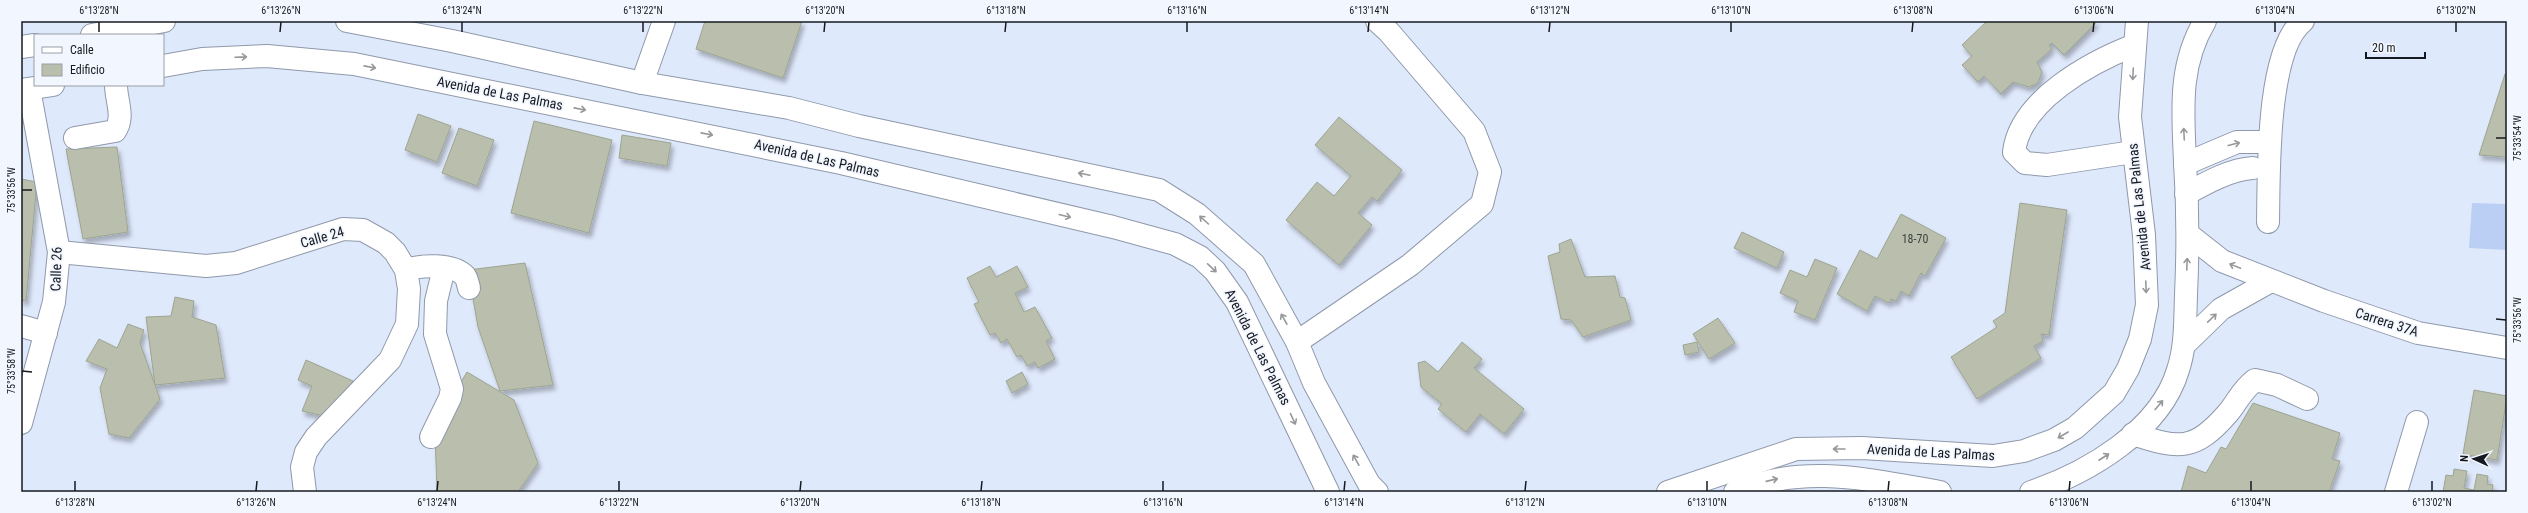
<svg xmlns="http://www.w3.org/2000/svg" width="2528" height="513" viewBox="0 0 2528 513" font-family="'Roboto Condensed',sans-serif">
<defs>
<filter id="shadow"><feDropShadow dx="2.5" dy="4.5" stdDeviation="2" flood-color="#0004"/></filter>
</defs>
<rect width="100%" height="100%" fill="#dfe9fc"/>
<polygon fill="#bacff3" points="2472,203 2507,204 2507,250 2469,248"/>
<g fill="#b9bfac" stroke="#9da491" filter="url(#shadow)">
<polygon points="705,21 802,21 783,78 696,49"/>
<polygon points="1987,21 2096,21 2095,24 2064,55 2052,43 2049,45 2052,49 2037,62 2042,72 2038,83 2029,87 2013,82 2001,94 1984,76 1978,82 1962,65 1972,56 1962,45"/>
<polygon points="2505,74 2507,74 2507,157 2479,155"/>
<polygon points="418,114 451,126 437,162 405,150"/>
<polygon points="1339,117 1402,170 1377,201 1372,197 1358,213 1372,225 1339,265 1286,220 1317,182 1334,196 1351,176 1315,145"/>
<polygon points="534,121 612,140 589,233 511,213"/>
<polygon points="459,128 494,140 477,186 442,173"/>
<polygon points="622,135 671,143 667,166 619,158"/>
<polygon points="117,147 128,232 83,239 66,149"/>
<polygon points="21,179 37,182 26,301 21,300"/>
<polygon points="2020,203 2067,210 2049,335 2041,334 2043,341 2034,346 2041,358 1977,399 1951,357 1997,327 1993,321 2005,313"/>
<polygon points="1901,214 1946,238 1925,276 1921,273 1909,296 1901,291 1896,301 1891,299 1889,303 1875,296 1867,311 1837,294 1860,250 1877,259"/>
<polygon points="1742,232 1784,252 1777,268 1734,248"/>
<polygon points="1571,239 1585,277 1615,276 1620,297 1625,298 1631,320 1583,337 1571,320 1561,319 1548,256 1560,252 1559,244"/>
<polygon points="1815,259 1837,268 1815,320 1794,312 1798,301 1780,293 1790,270 1807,277"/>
<polygon points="525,263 553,385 500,391 478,327 468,270"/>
<polygon points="990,266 996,277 1017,266 1028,287 1015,293 1024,312 1035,307 1052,338 1046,341 1055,359 1038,368 1035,362 1027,366 1021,355 1017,357 1007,339 1001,343 995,333 990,335 974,304 979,302 967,278"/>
<polygon points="175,297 194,301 192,317 216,325 225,378 155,385 146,317 171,316"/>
<polygon points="1718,318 1735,343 1709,359 1693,334"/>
<polygon points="128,324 144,330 140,343 160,399 129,438 109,434 100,388 107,369 86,361 99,339 117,348"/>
<polygon points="1462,342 1482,359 1474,368 1524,409 1504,434 1480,414 1466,432 1438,409 1442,404 1421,387 1418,363 1425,361 1438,372"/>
<polygon points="1697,342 1699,352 1685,355 1683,345"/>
<polygon points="306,360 353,381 333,418 302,411 312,386 298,380"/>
<polygon points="467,372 514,400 538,463 518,492 437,492 435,432 451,398"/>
<polygon points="1022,372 1028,384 1012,393 1006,381"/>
<polygon points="2474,390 2507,396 2497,460 2463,454"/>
<polygon points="2253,403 2340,433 2332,459 2340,461 2329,492 2181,492 2188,466 2206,473 2221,447 2226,449"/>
<polygon points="2454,469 2467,471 2464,488 2474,490 2477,474 2488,476 2487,484 2493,485 2492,492 2443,492 2446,475 2453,476"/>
</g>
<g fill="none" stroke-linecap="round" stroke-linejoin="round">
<defs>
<g id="minor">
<polyline points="642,83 664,21"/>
<path d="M 75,138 L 115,131 C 125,117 116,101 116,85"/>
<path d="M 2133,152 L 2047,165 L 2025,163 L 2014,152 C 2020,100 2091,62 2135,45"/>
<polyline points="2185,164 2237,142 2270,142"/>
<path d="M 2186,194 C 2206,183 2231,169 2253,168"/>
<path d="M 2268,222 C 2269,175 2266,50 2303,21"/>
<polyline points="2189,235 2222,261 2324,301 2418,333 2507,348"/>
<polyline points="59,252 206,266 236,263 343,229 363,230 386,243 395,252 406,270 409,289 407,324 390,360 316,437 306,452 302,467 305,492"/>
<path d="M 406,270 C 420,265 453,263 465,276 C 467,279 468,284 469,288"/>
<polyline points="21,326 46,333"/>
<polyline points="1297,342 1410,265 1482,204 1490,172 1474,131 1389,32 1377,21"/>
<polyline points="2184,345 2221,309 2271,281"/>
<polyline points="21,423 54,302 59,252 29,89"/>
<path d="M 2133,434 C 2179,449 2194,452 2228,413 C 2238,401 2241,391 2255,380 L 2277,385 L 2307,399"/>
<polyline points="431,437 450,398 452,389 435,334 436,301 444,268"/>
<polyline points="2396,492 2417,422"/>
</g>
<g id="major">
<polyline points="347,21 452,41 642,83 789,108 859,126 1159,190 1197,214 1254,264 1297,342 1314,383 1369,484 1377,492"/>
<polyline points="92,35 164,21"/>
<polyline points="21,47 35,45"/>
<polyline points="163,66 202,59 267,56 354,64 841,163 1113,227 1175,244 1200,257 1215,271 1237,302 1328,492"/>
<polyline points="21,90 53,85"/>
<polyline points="1668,492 1796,449 1862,448 1993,456 2024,451 2054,440 2075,428 2114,393 2128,369 2140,339 2147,305 2144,235 2130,117 2137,21"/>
<path d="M 1735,492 C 1805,463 1869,480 1940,492"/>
<path d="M 2031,492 C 2087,473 2160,431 2178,370 C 2186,346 2185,321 2186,295 C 2188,251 2188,207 2185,162 C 2183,112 2178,66 2205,21"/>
</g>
</defs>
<use href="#minor" stroke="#8f99aa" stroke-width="24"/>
<use href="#major" stroke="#8f99aa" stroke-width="24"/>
<use href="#minor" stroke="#fff" stroke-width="22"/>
<use href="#major" stroke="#fff" stroke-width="22"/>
</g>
<defs><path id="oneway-shaft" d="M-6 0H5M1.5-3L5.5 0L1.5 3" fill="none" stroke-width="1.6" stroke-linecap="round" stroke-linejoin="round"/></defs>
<g stroke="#96989b">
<use href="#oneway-shaft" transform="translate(241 57) rotate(-2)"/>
<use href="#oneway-shaft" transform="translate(370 67) rotate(11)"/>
<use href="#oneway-shaft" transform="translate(2133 74) rotate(93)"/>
<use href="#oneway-shaft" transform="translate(580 109) rotate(11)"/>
<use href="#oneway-shaft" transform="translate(707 134) rotate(11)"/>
<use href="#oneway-shaft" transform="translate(2184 134) rotate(-93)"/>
<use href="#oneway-shaft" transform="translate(2234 144) rotate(-14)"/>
<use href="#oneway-shaft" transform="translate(1084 174) rotate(-168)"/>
<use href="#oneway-shaft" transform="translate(1065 216) rotate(14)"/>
<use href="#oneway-shaft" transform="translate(1204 220) rotate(-138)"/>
<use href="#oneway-shaft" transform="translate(2187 264) rotate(-88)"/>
<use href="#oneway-shaft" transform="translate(2235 266) rotate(-158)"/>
<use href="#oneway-shaft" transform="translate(1212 268) rotate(43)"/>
<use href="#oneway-shaft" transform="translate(2146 287) rotate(88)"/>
<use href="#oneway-shaft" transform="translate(2212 318) rotate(-44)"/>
<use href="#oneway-shaft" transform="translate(1284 319) rotate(-119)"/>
<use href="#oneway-shaft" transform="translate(2159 405) rotate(-50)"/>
<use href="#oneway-shaft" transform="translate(1293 419) rotate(65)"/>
<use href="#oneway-shaft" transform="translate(2063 435) rotate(150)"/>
<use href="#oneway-shaft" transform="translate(1839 449) rotate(180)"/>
<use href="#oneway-shaft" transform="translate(2104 457) rotate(-33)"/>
<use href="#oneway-shaft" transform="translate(1356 460) rotate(-119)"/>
<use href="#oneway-shaft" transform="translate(1772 480) rotate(-13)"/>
</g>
<path fill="none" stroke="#161a20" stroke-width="1.5" d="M 99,32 L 99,22M 280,32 L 281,22M 462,32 L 462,22M 643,32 L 643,22M 824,32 L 825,22M 1005,32 L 1006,22M 1187,32 L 1187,22M 1368,32 L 1369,22M 1549,32 L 1550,22M 1731,32 L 1731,22M 1912,32 L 1913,22M 2093,32 L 2094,22M 2275,32 L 2275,22M 2456,32 L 2456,22M 2496,138 L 2506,138M 22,190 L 32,190M 2496,319 L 2506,320M 22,371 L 32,372M 75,491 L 75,481M 256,491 L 257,481M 437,491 L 438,481M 619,491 L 619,481M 800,491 L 801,481M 981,491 L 982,481M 1163,491 L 1163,481M 1344,491 L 1345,481M 1525,491 L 1526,481M 1707,491 L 1707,481M 1888,491 L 1889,481M 2069,491 L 2070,481M 2251,491 L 2251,481M 2432,491 L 2432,481"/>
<g text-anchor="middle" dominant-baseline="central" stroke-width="3.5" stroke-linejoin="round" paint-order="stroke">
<g font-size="12" fill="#3f4343">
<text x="1915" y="239">18-70</text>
</g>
<g font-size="14" fill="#161a20" stroke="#f2f6fe">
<text transform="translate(500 93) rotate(11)">Avenida de Las Palmas</text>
<text transform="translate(817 158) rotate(13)">Avenida de Las Palmas</text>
<text transform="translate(2139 207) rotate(-96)">Avenida de Las Palmas</text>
<text transform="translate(322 237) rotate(-16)">Calle 24</text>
<text transform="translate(56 269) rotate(-88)">Calle 26</text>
<text transform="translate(2387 322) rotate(18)">Carrera 37A</text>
<text transform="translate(1258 347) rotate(63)">Avenida de Las Palmas</text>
<text transform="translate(1931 452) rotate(3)">Avenida de Las Palmas</text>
</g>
</g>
<rect width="2528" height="513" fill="none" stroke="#f2f6fe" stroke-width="44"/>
<rect x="34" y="34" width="130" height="52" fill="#f2f6fe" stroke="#9a9ea5"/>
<rect x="42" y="47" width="20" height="6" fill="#ffffff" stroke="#9a9ea5"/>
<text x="70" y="54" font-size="12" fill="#161a20">Calle</text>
<rect x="42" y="64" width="20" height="12" fill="#b9bfac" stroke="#9a9ea5"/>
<text x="70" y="74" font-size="12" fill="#161a20">Edificio</text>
<g transform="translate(2474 459) rotate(273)" stroke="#f2f6fe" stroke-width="3" paint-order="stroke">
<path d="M0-3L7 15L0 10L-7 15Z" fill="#161a20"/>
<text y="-6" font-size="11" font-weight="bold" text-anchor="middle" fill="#161a20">N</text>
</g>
<path d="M2366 52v6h59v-6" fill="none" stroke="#161a20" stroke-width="2"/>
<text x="2372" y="52" font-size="12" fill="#161a20" stroke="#f2f6fe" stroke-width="3" paint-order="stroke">20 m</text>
<rect x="22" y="22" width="2484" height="469" fill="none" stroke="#161a20" stroke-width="1.5"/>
<g font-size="10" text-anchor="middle" fill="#161a20">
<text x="99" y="14">6°13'28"N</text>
<text x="281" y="14">6°13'26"N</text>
<text x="462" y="14">6°13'24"N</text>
<text x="643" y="14">6°13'22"N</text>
<text x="825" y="14">6°13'20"N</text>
<text x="1006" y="14">6°13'18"N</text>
<text x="1187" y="14">6°13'16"N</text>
<text x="1369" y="14">6°13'14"N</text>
<text x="1550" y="14">6°13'12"N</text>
<text x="1731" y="14">6°13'10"N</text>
<text x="1913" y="14">6°13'08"N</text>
<text x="2094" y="14">6°13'06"N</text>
<text x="2275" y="14">6°13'04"N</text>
<text x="2456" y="14">6°13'02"N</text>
<text transform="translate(2517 138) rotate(-90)" y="4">75°33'54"W</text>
<text transform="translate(11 190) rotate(-90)" y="4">75°33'56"W</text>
<text transform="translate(2517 320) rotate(-90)" y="4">75°33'56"W</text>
<text transform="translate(11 371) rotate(-90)" y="4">75°33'58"W</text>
<text x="75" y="506">6°13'28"N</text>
<text x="256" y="506">6°13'26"N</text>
<text x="437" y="506">6°13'24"N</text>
<text x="619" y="506">6°13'22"N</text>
<text x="800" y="506">6°13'20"N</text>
<text x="981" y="506">6°13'18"N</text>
<text x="1163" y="506">6°13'16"N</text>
<text x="1344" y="506">6°13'14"N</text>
<text x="1525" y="506">6°13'12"N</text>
<text x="1707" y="506">6°13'10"N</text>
<text x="1888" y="506">6°13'08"N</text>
<text x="2069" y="506">6°13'06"N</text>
<text x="2251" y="506">6°13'04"N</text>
<text x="2432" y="506">6°13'02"N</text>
</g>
</svg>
